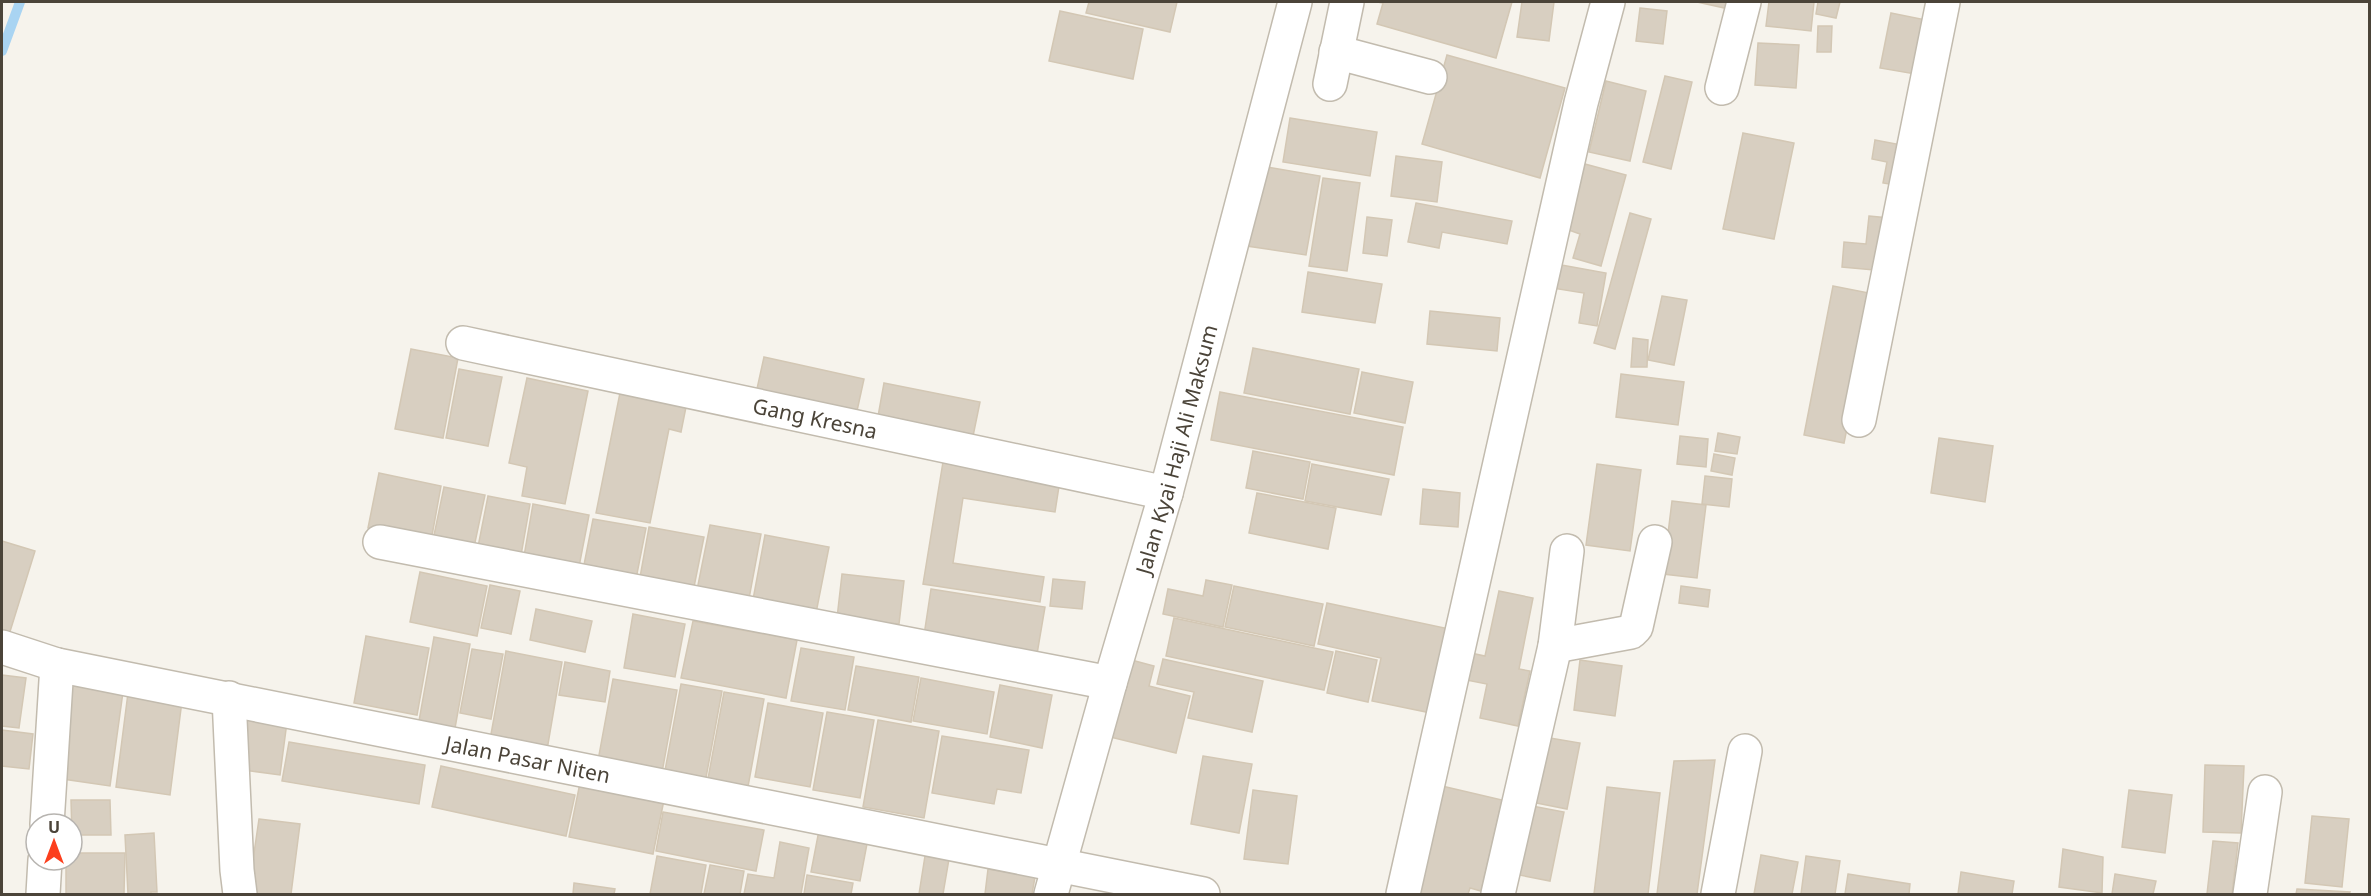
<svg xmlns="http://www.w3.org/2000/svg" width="2371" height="896" viewBox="0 0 2371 896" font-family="'Noto Sans',sans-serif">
<rect width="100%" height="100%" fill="#f6f3ec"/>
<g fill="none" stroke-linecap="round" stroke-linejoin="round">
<polyline stroke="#a9d4f2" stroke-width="10" points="2,51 20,2"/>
</g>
<g fill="#d8cfc1" stroke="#d3c7b4" stroke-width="1.5">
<polygon points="1089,2 1177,2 1170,32 1086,13"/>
<polygon points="1377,2 1512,2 1496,58 1377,24 1383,3"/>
<polygon points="1522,2 1554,2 1549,41 1517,37"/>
<polygon points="1697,2 1730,2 1729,9"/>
<polygon points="1769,2 1814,2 1811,31 1766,26"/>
<polygon points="1818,2 1840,2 1836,18 1816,14"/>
<polygon points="1640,8 1667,11 1663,44 1636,41"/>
<polygon points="1060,11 1143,29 1133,79 1049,61"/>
<polygon points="1891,13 1926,20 1915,74 1880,68"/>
<polygon points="1818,26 1832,26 1831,52 1817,52"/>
<polygon points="1758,43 1799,45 1796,88 1755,85"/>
<polygon points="1447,55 1565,88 1540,178 1422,144"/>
<polygon points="1665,76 1692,82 1671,169 1643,162"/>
<polygon points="1606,81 1646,91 1630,161 1589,152"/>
<polygon points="1290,118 1377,132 1370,176 1283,162"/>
<polygon points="1743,133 1794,143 1774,239 1723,229"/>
<polygon points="1875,140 1907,146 1900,186 1883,183 1887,162 1872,159"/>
<polygon points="1396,156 1442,162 1437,202 1391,196"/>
<polygon points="1585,164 1626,175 1601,266 1573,258 1580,234 1566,229"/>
<polygon points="1261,166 1320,176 1306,255 1247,246"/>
<polygon points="1323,178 1360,183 1347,271 1309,266"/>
<polygon points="1416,203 1512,221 1507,244 1442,232 1439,248 1408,242"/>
<polygon points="1630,213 1651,219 1615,349 1594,343"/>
<polygon points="1869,216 1889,218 1885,271 1842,267 1844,242 1866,244"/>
<polygon points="1367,217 1392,220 1387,256 1363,253"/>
<polygon points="1556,264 1606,273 1597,326 1579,323 1584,293 1552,288"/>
<polygon points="1308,272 1382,284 1375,323 1302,312"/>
<polygon points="1833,286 1874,294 1844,443 1804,435"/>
<polygon points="1662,296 1687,300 1674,365 1648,360"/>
<polygon points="1430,311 1500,318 1497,351 1427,344"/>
<polygon points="1633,338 1648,340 1647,367 1631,367"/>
<polygon points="1253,348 1359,369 1350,414 1244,393"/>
<polygon points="411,349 458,358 443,438 395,429"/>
<polygon points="764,357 864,379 855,420 755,398"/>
<polygon points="459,369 502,377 488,446 446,438"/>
<polygon points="1362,372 1413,382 1405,423 1354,413"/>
<polygon points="1621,374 1684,382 1678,425 1616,417"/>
<polygon points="527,378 588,391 565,504 522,496 527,467 509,463"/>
<polygon points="884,383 980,402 972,441 877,422"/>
<polygon points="1220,392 1403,427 1394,475 1211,440"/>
<polygon points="620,393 686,407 681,432 669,429 650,523 596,513"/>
<polygon points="1718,433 1740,437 1737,454 1715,451"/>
<polygon points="1680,436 1708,439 1706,467 1677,464"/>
<polygon points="1939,438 1993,446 1985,502 1931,493"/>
<polygon points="1253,451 1310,462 1303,499 1246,488"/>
<polygon points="1714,454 1735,458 1732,475 1711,471"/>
<polygon points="943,462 1060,480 1055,512 963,498 953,563 1044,577 1040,602 923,584"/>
<polygon points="1312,464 1389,479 1381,515 1305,501"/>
<polygon points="1597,464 1641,470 1630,551 1586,545"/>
<polygon points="379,473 441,486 431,541 368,528"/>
<polygon points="1705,476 1732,479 1729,507 1702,504"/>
<polygon points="444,487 485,495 473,552 432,545"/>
<polygon points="1423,489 1460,493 1458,527 1420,524"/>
<polygon points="1257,493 1336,508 1328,549 1249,533"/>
<polygon points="488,496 530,504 520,561 477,552"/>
<polygon points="1672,501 1706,505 1697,578 1663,574"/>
<polygon points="533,504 589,515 578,572 523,562"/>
<polygon points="593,519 646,528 635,584 582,575"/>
<polygon points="710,525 761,534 748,604 696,595"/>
<polygon points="649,527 704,537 693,592 639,583"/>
<polygon points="765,535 829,547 815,618 752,605"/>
<polygon points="2,541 35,551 8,638 2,636"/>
<polygon points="420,572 487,586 477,636 410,622"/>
<polygon points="842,574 904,581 899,624 837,618"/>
<polygon points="1053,579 1085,582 1082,609 1050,606"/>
<polygon points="1206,580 1232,585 1223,627 1163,614 1168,589 1203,596"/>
<polygon points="490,585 520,591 511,634 481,628"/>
<polygon points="1234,586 1323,604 1314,646 1225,627"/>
<polygon points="1681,586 1710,590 1708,607 1679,603"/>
<polygon points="931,589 1045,607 1036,660 923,642"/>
<polygon points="1499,591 1533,598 1519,669 1530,671 1518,726 1480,718 1487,684 1456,678 1461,651 1485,656"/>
<polygon points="1327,603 1454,630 1436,714 1372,701 1381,658 1318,644"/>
<polygon points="536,609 592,621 585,652 530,640"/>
<polygon points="633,614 685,624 675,677 624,668"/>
<polygon points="1174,618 1333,652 1324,690 1166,656"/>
<polygon points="693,621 797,640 786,698 681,678"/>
<polygon points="366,636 429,648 417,715 354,703"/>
<polygon points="434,637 470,644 455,728 419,721"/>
<polygon points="801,648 854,657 845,710 791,701"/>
<polygon points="472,649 503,654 491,719 460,713"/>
<polygon points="506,651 562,662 547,750 490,740"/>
<polygon points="1336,651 1377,660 1368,702 1327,693"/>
<polygon points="1124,658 1154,666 1149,686 1190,696 1176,753 1106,736"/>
<polygon points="1163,659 1263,681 1252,732 1188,718 1194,692 1157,684"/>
<polygon points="1580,660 1622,666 1615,716 1574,710"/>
<polygon points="565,662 610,671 605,702 559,695"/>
<polygon points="856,666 919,677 911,722 848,710"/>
<polygon points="2,675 26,678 19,728 2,726"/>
<polygon points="921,678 994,692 987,734 913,721"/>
<polygon points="613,679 677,690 661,778 597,766"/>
<polygon points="69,684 123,692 110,786 56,778"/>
<polygon points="681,684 722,691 705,783 664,776"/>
<polygon points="1000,685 1052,695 1042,748 990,737"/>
<polygon points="724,692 764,699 747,792 707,784"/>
<polygon points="128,693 182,701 170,795 116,787"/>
<polygon points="768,703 823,713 810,787 755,777"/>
<polygon points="827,712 874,720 860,798 813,790"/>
<polygon points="244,716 287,722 280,775 237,769"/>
<polygon points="878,720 939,731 924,818 863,807"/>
<polygon points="2,730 33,734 29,769 2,766"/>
<polygon points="942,736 1029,750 1021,793 997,789 994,804 932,793"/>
<polygon points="1544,737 1580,743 1567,809 1531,802"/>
<polygon points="289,742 425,765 419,804 282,781"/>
<polygon points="1203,756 1252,764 1239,833 1191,824"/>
<polygon points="1715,760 1697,894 1657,894 1674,761"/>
<polygon points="2205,765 2244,766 2241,833 2203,832"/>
<polygon points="441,766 575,795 566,836 432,807"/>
<polygon points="580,783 664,800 653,854 569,837"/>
<polygon points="1442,786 1502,800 1481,891 1470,888 1468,894 1417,894"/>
<polygon points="1607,787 1660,793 1648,894 1594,894"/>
<polygon points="1253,790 1297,796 1288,864 1244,859"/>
<polygon points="2129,790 2172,795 2165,853 2122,847"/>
<polygon points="71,800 110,800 111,835 72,835"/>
<polygon points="1527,805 1564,812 1550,881 1514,874"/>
<polygon points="663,812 764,830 756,871 656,851"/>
<polygon points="2312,816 2349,819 2342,887 2305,883"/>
<polygon points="259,819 300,824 291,894 248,894"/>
<polygon points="820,825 869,833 860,881 811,872"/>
<polygon points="154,833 157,892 151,892 151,894 128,894 125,835"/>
<polygon points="2213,841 2238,843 2232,894 2207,894"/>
<polygon points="780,842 809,848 801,894 744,894 748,874 774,878"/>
<polygon points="2063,849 2103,857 2102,893 2059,887"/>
<polygon points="72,853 125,853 124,894 66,894 66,860 72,860"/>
<polygon points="1761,855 1798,862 1792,894 1754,894"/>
<polygon points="657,856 706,865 701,894 650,894"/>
<polygon points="925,856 949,859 943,894 919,894"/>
<polygon points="1806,856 1840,861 1835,894 1801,894"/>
<polygon points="710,865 744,871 740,894 704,894"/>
<polygon points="988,869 1035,877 1032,894 985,894"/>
<polygon points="1961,872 2014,881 2012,894 1958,894"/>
<polygon points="1848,874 1910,884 1909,894 1845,894"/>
<polygon points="2115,874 2156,881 2153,894 2112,894"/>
<polygon points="807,875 853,883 851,894 804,894"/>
<polygon points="574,883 615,889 614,894 573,894"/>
<polygon points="2297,889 2350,892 2349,894 2296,894"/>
</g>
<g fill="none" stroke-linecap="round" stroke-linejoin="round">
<defs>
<g id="minor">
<polyline points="1336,52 1430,77"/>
<polyline points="1330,84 1347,2"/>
<polyline points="1722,88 1744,2"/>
<path id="s1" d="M 463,343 L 1166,493"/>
<polyline points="1859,420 1943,2"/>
<polyline points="380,542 1110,683"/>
<polyline points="1555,646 1631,632 1636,627 1655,542"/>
<path id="s2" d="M 2,647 L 57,665 L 1203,894"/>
<polyline points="229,698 237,870 240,894"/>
<polyline points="47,824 57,665"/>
<polyline points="43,894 45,860"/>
<path id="s3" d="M 1051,894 L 1110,683 L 1166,493 L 1295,2"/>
<polyline points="1403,894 1581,103 1608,2"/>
<polyline points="1498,894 1555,646 1567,551"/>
<polyline points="1718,894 1745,751"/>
<polyline points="2250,894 2265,792"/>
</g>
</defs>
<use href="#minor" stroke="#c2bbae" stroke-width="36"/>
<use href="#minor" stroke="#fff" stroke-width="33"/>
</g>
<g text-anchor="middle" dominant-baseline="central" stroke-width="6" stroke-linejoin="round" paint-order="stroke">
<g font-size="21" fill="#4b4439" stroke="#fff">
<text stroke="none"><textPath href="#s1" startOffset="360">Gang Kresna</textPath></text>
<text stroke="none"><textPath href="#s3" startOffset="462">Jalan Kyai Haji Ali Maksum</textPath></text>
<text stroke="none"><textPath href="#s2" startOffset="538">Jalan Pasar Niten</textPath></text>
</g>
</g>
<rect width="2371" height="896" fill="none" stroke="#4b4439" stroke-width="6"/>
<g transform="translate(54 842)"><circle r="28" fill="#ffffff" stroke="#b7b4b0" stroke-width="1.5"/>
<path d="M0-4.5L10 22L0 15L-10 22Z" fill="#fc3f1d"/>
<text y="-9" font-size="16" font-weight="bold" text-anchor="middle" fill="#4b4439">U</text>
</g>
</svg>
